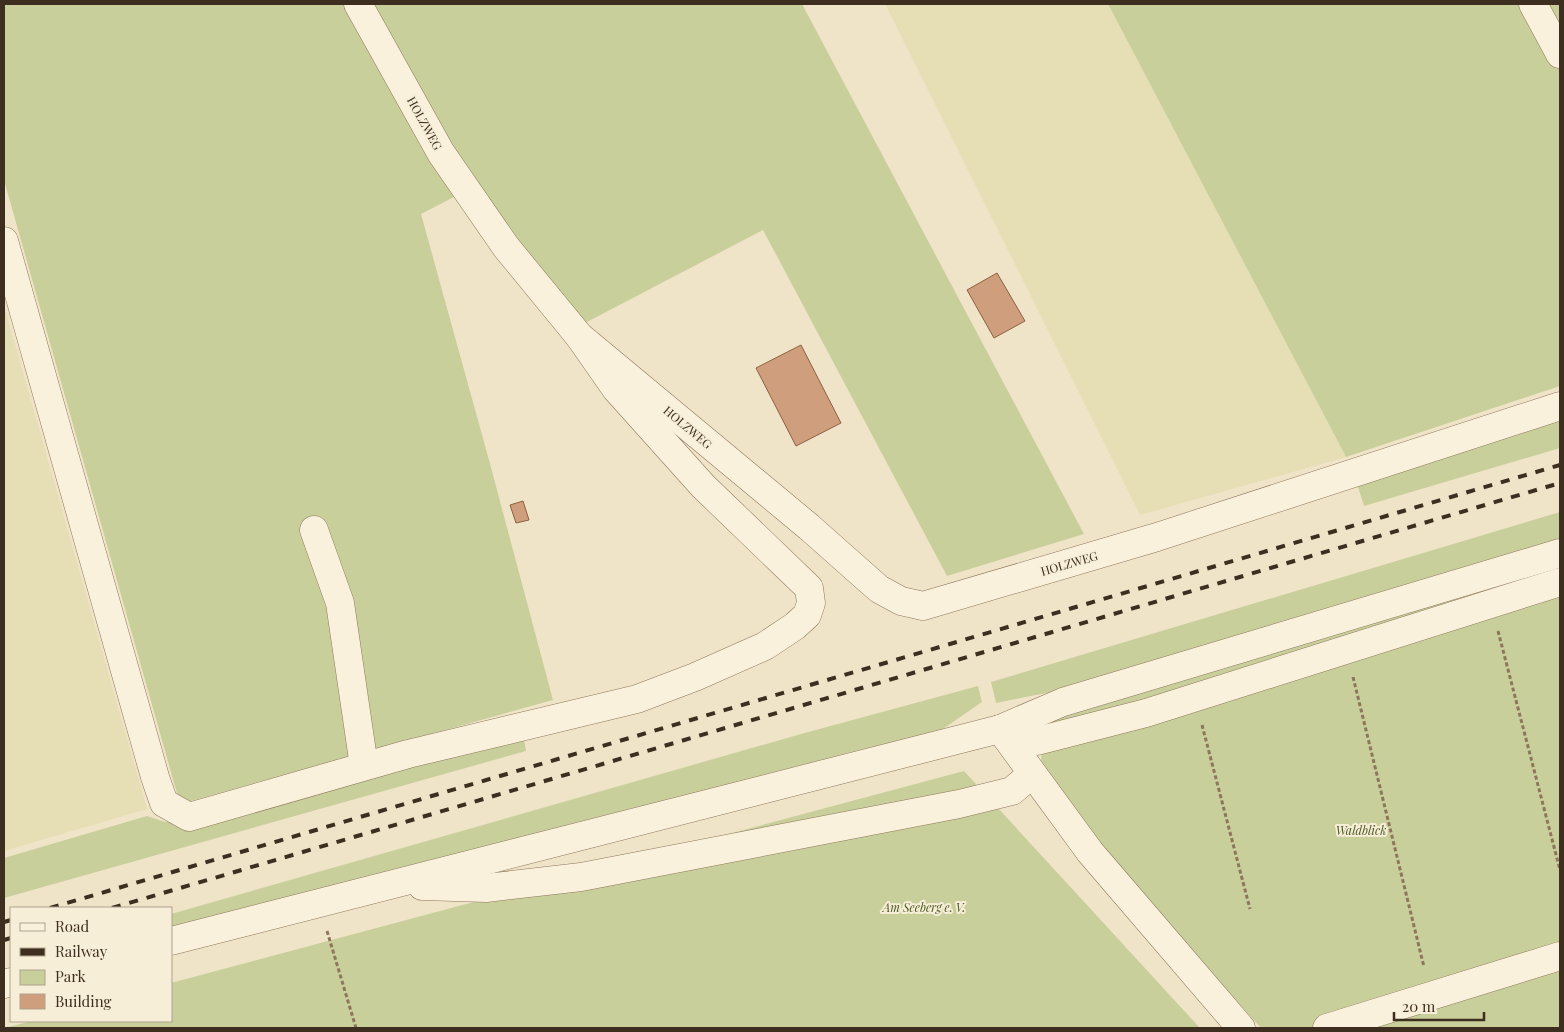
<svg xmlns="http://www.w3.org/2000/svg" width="1564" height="1032" viewBox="0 0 1564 1032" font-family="'Playfair Display',serif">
<rect width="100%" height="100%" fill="#f0e4c8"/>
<g fill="#e6deb5">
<polygon points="885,4 1108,4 1346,457 1140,515"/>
<polygon points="4,305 147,809 4,851"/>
</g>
<g fill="#c9cf9b">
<polygon points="4,4 802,4 1084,534 947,576 763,230 585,323 456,196 421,214 489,460 553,700 180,804 4,180"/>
<polygon points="1108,4 1560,4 1560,386 1346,457"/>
<polygon points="1560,419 1560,448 1364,506 1357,484"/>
<polygon points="1560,512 1560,542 1061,690 996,703 991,682"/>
<polygon points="1560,565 1560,1028 1261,1028 1088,834 1041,760 1047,713"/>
<polygon points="978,686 982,702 940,731 851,752 447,863 171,932 171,914 801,734"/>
<polygon points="523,734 526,751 4,898 4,858 147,816 165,822 192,822"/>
<polygon points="964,771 1200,1028 4,1028 32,1021 171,1021 171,983"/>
</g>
<g fill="#cf9f7d" stroke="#8d5f41">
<polygon points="997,273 1025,321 994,338 967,290"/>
<polygon points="801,345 841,423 796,446 756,368"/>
<polygon points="523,501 529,520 516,523 510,505"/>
</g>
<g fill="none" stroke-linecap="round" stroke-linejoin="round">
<defs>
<g id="minor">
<polyline points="358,4 441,153 506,247 579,336 809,527 879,589 901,601 923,606 1157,537 1560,406"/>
<polyline points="1533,4 1560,54"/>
<polyline points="4,241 155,777 164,803 189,817 408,754 637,699 695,677 765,646 795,626 807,615 811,603 809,588 703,486 616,389 579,336"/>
<polyline points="314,530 340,603 364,766"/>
<polyline points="1000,729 1037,741 1146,713 1560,582"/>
<polyline points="1000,729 1090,852 1241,1028"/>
<polyline points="422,886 486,888 581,877 959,804 1012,791 1032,774"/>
<polyline points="171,941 1000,729 1063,702 1560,553"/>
<polyline points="4,984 11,982"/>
<polyline points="1327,1028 1560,956"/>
</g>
</defs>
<use href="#minor" stroke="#8d765c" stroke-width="29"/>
<g stroke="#8d765c" stroke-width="3" stroke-dasharray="4 2.5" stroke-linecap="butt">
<polyline points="1498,631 1560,870"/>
<polyline points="1353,677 1424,967"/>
<polyline points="1202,725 1250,909"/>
<polyline points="327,931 356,1028"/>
</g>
<use href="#minor" stroke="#faf1dc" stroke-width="28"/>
<g stroke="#3d2e20" stroke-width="4" stroke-dasharray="9 9" stroke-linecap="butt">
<polyline points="50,908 1560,465"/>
<polyline points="112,908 1560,483"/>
<polyline points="4,922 11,920"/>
<polyline points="4,940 11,938"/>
</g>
</g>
<g text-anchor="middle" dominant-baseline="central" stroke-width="4" stroke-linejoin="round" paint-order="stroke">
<g font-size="12" fill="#3d2e20" stroke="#f7eed8">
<text transform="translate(425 123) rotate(61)">HOLZWEG</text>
<text transform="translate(688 427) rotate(40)">HOLZWEG</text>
<text transform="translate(1069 563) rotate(-16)">HOLZWEG</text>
</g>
<g font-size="12" font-style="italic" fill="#4d5a26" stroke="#f7eed8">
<text x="1361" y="830">Waldblick</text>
<text x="924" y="907">Am Seeberg e. V.</text>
</g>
</g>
<rect width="1564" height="1032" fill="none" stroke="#3d2e20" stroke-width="10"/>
<rect x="10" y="907" width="162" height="115" fill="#f7eed8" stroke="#ada18e"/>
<rect x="20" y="923" width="25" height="8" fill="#faf1dc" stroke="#ada18e"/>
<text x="55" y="932" font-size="15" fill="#3d2e20">Road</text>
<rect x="20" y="948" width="25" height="8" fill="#3d2e20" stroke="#ada18e"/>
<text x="55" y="957" font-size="15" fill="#3d2e20">Railway</text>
<rect x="20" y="970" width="25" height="15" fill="#c9cf9b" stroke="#ada18e"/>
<text x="55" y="982" font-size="15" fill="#3d2e20">Park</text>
<rect x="20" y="994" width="25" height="15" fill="#cf9f7d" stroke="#ada18e"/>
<text x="55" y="1007" font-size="15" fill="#3d2e20">Building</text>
<path d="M1394 1012v8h90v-8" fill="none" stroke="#3d2e20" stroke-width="2.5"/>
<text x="1402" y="1012" font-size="15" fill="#3d2e20" stroke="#f7eed8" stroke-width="4" paint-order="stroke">20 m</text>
</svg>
